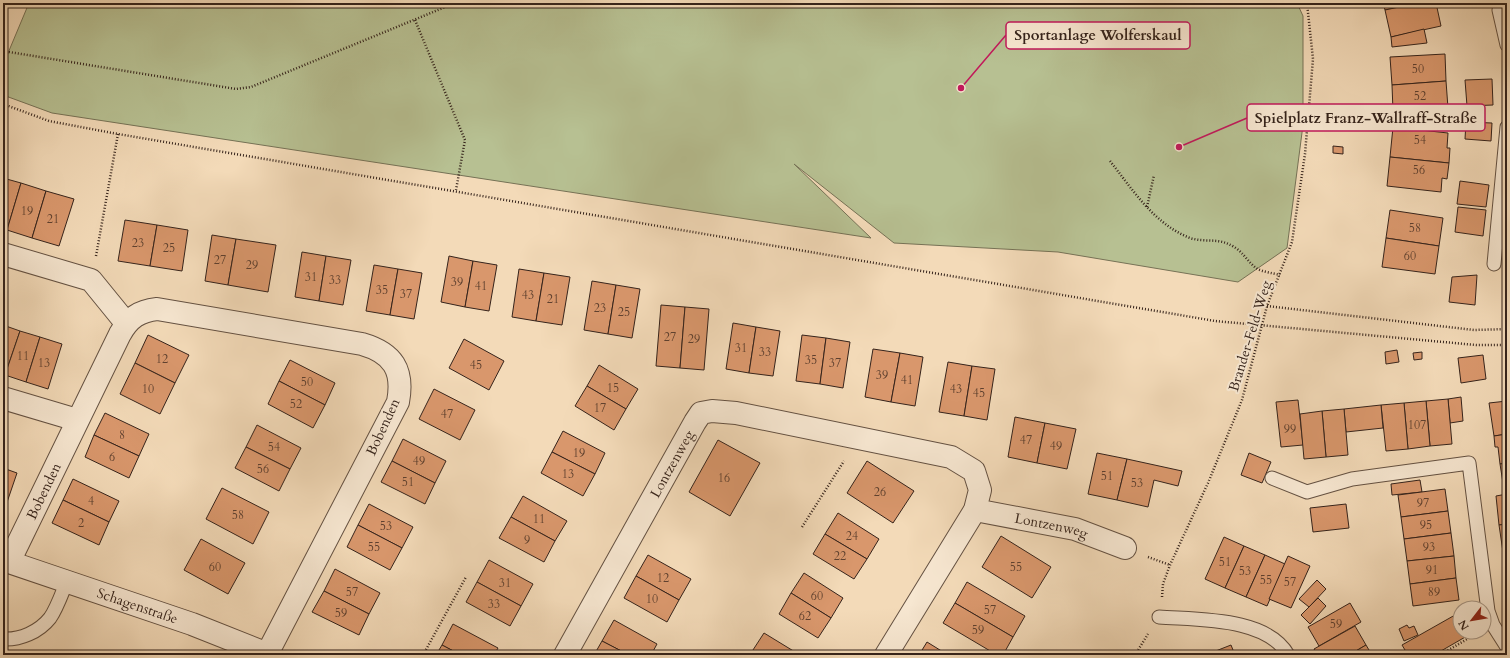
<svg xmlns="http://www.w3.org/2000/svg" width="1510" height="658" viewBox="0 0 1510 658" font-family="Cardo,serif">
<rect width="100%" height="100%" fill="#f3dab8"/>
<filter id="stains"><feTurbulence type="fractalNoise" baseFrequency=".005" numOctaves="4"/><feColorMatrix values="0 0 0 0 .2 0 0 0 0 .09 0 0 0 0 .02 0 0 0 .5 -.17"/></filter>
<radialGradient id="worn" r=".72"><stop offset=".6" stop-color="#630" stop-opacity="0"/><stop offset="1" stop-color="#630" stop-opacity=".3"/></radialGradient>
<polygon fill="#b7c092" stroke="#767256" points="29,3 1297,3 1303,16 1303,125 1287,248 1238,282 1058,252 894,243 794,164 871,238 52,113 3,95 3,65"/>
<g fill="#d9976c" stroke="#35231b">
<polygon points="1383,3 1418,3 1385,10"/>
<polygon points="1418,3 1436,3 1441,26 1391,37 1385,10"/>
<polygon points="1424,29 1427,43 1392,47 1391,37"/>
<polygon points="1445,54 1446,81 1392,85 1390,57"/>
<polygon points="1492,79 1493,105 1467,106 1465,80"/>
<polygon points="1446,81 1448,108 1393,111 1392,85"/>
<polygon points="1466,122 1492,123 1491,141 1465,139"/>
<polygon points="1393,127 1448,133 1447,148 1450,148 1449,163 1390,157"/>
<polygon points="1333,146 1343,147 1343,154 1333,153"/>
<polygon points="1390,157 1449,163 1447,179 1442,178 1441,192 1387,186"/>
<polygon points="3,178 21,183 7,230 3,229"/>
<polygon points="1460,181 1489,185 1486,207 1457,204"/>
<polygon points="21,183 46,191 32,238 7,230"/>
<polygon points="46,191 74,199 59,246 32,238"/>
<polygon points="1458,207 1486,210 1483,236 1455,232"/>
<polygon points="1390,210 1443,218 1439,246 1386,238"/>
<polygon points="125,220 157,225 150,266 118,261"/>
<polygon points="157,225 188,230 182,271 150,266"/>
<polygon points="212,235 236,239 228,285 205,281"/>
<polygon points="1386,238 1439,246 1435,274 1382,267"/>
<polygon points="236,239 276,245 268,292 228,285"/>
<polygon points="302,252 326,256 319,301 295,297"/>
<polygon points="326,256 351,260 343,305 319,301"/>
<polygon points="449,256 473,261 465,307 441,302"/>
<polygon points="473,261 497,265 489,311 465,307"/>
<polygon points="374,265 398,269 390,315 366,311"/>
<polygon points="398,269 422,273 414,319 390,315"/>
<polygon points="519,269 544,273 536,321 512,317"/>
<polygon points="544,273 570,277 562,325 536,321"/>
<polygon points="1477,275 1475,305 1449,302 1452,277"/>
<polygon points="592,281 616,285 608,334 584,330"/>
<polygon points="616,285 640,289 632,338 608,334"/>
<polygon points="661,305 685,307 680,368 656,366"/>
<polygon points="685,307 709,309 704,370 680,368"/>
<polygon points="733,323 756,327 749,373 726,369"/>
<polygon points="3,325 20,331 5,375 3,375"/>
<polygon points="756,327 780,331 773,376 749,373"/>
<polygon points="20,331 40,337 26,382 5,375"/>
<polygon points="148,335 189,355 175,383 135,363"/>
<polygon points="802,335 826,338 820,384 796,381"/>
<polygon points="40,337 62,344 48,389 26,382"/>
<polygon points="826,338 850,342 843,388 820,384"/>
<polygon points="464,339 504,361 489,390 449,368"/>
<polygon points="873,349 900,353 891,402 865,397"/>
<polygon points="1397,350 1399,362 1386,364 1385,352"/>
<polygon points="1422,352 1422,359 1414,360 1413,353"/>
<polygon points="900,353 923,357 915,406 891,402"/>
<polygon points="1483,355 1486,379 1461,383 1458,358"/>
<polygon points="290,360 335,383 325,405 279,381"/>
<polygon points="948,362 972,366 964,416 939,412"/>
<polygon points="135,363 175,383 160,414 120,394"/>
<polygon points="599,365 638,389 626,409 587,386"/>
<polygon points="972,366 995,369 987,420 964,416"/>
<polygon points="279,381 325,405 313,428 268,404"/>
<polygon points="587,386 626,409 614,430 575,406"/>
<polygon points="434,389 475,410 460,440 419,419"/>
<polygon points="1461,397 1463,421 1450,423 1448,399"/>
<polygon points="1448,399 1452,444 1430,446 1426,401"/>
<polygon points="1298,400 1303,445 1281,447 1276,402"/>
<polygon points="1426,401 1430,446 1408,449 1404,403"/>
<polygon points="1507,401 1507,434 1494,436 1489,403"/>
<polygon points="1404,403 1408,449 1386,451 1381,405"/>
<polygon points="1381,405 1383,428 1346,432 1344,409"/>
<polygon points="1344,409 1348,455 1326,457 1322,411"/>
<polygon points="1322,411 1326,457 1304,459 1300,414"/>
<polygon points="105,413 149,434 139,456 94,435"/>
<polygon points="1015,417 1045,423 1037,463 1008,457"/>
<polygon points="1045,423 1076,429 1067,469 1037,463"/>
<polygon points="257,425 301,448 290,469 246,447"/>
<polygon points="563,431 605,453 595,474 552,452"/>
<polygon points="1507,434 1507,463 1500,464 1498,447 1495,447 1494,436"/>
<polygon points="94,435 139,456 129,478 85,457"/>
<polygon points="403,439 446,461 435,483 392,461"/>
<polygon points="718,440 760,463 730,516 689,492"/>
<polygon points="246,447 290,469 279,491 235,468"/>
<polygon points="552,452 595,474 583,496 541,473"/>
<polygon points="1097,453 1127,459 1117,500 1088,494"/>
<polygon points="1249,453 1271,462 1262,483 1241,475"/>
<polygon points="1127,459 1182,471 1178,486 1154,480 1148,507 1117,500"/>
<polygon points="392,461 435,483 425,504 381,482"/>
<polygon points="867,461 914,491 893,523 847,493"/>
<polygon points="1507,463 1507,482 1503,483 1500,464"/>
<polygon points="3,468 17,473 3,514"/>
<polygon points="73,479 119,501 109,522 63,500"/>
<polygon points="1420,480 1422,492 1392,495 1391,484"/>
<polygon points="222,488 269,512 253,544 206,519"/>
<polygon points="1445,489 1448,511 1401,517 1398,495"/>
<polygon points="1507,494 1507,524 1499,525 1496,496"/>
<polygon points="523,496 567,521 555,541 511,517"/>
<polygon points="63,500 109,522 99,545 52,523"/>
<polygon points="369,504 413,527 402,548 358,525"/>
<polygon points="1346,504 1349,528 1313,532 1310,508"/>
<polygon points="1448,511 1451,533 1404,539 1401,517"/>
<polygon points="838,513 879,539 867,559 825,534"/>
<polygon points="511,517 555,541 544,562 499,538"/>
<polygon points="1507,524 1507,551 1503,552 1499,525"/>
<polygon points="358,525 402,548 390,570 347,547"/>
<polygon points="1451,533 1454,556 1407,561 1404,539"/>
<polygon points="825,534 867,559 854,579 813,554"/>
<polygon points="1001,536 1051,567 1032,598 982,567"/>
<polygon points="1224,537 1244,546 1225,588 1205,579"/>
<polygon points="201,539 245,563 228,594 184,570"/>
<polygon points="1244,546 1265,555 1246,597 1225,588"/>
<polygon points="648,555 691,579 679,600 636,576"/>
<polygon points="1265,555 1285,564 1267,606 1246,597"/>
<polygon points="1288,556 1310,566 1291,608 1269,599"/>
<polygon points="1454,556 1456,578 1410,584 1407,561"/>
<polygon points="489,560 533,584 521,606 477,582"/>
<polygon points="335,569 380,593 369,614 324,591"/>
<polygon points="804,573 843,598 831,618 791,593"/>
<polygon points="636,576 679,600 667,622 624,598"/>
<polygon points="1456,578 1459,600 1413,606 1410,584"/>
<polygon points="1317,580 1326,589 1309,607 1299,599"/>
<polygon points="477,582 521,606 510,626 466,602"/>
<polygon points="967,582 1025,616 1013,637 955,603"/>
<polygon points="324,591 369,614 359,635 312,612"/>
<polygon points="791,593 831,618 818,638 779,614"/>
<polygon points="1318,598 1326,606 1310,624 1301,615"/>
<polygon points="955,603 1013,637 1003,655 997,655 943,623"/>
<polygon points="1350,603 1361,622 1319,646 1308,627"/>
<polygon points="1455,615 1460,624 1460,632 1465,632 1467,636 1434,655 1408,655 1402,645"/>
<polygon points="614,620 657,644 651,655 629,655 602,641"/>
<polygon points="453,624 498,648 494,655 461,655 442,645"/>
<polygon points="1407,625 1409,628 1414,626 1418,635 1404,641 1399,629"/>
<polygon points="1355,626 1366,645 1349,655 1317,655 1314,649"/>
<polygon points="764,633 800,655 755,655 751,653"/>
<polygon points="602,641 629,655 594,655"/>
<polygon points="927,642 948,655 919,655"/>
<polygon points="442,645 461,655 436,655"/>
<polygon points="1231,645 1235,655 1209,655 1208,654"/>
<polygon points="1366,645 1372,655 1349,655"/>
</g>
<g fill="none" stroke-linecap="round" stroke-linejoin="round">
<defs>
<g id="lane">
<polyline points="1499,10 1507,45"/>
<polyline points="1494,264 1507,127"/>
<polyline points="1272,478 1307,492 1352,479 1469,463 1488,611 1493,625 1507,647"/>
<path d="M 1159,617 C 1197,620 1267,617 1288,655"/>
<path d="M 3,639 C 20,640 39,632 50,618 C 57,608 62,593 67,581"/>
</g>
<g id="street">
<polyline points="3,254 91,280 126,323"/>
<polyline points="3,398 77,420"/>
<path id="s1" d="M 975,510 L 1075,529 L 1125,548"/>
<path id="s2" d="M 3,560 L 192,624 L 270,655"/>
<path id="s3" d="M 9,562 L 120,334 C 129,318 139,311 157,309 L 362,344 C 393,353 404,370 398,402 L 267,654"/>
<path id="s4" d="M 565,655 L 695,422 L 701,413 L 712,411 L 736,413 L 951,457 L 974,471 L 980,490 L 975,510 L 886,655"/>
</g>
</defs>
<use href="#lane" stroke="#645142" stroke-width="15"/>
<use href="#street" stroke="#645142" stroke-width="24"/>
<g stroke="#35231b" stroke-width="2.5" stroke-dasharray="1 2" stroke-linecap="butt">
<polyline points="689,3 690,4"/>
<polyline points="415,20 465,140 456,190"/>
<polyline points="3,51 236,89 251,87 455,3"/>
<polyline points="3,104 49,121 118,134 1215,321 1476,345 1507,345"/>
<path d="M 1110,161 C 1133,190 1154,224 1190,238 C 1206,243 1219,237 1234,247 C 1243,252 1248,262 1256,268 C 1262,272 1273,273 1280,275"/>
<polyline points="1147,207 1154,175"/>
<polyline points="96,256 118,134"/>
<polyline points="1267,306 1474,330 1507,329"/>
<polyline points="802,527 844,461"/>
<polyline points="1148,557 1170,565"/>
<polyline points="1162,597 1163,584 1170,565 1208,483 1242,400 1267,306 1292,242 1305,154 1313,59 1307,3"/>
<polyline points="423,655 466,577"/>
<polyline points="1135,655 1148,634"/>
<polyline points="1389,655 1394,652 1396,655"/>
<polyline points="1440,655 1474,635"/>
</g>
<use href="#lane" stroke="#f7e7d1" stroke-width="13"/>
<use href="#street" stroke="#f7e7d1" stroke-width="22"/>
</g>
<g text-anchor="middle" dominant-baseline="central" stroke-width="4" stroke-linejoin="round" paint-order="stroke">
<g font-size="12" fill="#5e402f">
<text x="1418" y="69">50</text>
<text x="1420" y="96">52</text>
<text x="1420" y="140">54</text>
<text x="1419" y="170">56</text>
<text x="27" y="211">19</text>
<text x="53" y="219">21</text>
<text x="1415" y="228">58</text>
<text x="138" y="243">23</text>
<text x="169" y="248">25</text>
<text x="1410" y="256">60</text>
<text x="220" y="260">27</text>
<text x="252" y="265">29</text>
<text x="311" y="277">31</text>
<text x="335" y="280">33</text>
<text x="457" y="282">39</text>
<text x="481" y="286">41</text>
<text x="382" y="290">35</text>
<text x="406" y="294">37</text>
<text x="528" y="295">43</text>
<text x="553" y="299">21</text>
<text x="600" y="308">23</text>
<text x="624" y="312">25</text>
<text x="670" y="337">27</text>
<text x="694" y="339">29</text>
<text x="741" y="348">31</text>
<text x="765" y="352">33</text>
<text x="23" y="356">11</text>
<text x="162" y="359">12</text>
<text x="811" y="360">35</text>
<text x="44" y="363">13</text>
<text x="835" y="363">37</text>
<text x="476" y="365">45</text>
<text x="882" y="375">39</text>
<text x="907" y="380">41</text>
<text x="307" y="382">50</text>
<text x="613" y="388">15</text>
<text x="148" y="389">10</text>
<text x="956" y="389">43</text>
<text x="979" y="393">45</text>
<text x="296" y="404">52</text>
<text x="600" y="408">17</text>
<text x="447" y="414">47</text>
<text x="1417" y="425">107</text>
<text x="1290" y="429">99</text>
<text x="122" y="435">8</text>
<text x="1026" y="440">47</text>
<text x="1056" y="446">49</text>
<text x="274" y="447">54</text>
<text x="579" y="453">19</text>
<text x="112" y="457">6</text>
<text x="419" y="461">49</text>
<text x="263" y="469">56</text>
<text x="568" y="474">13</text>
<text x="1107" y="476">51</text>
<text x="724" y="478">16</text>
<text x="408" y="482">51</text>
<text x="1137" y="483">53</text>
<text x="880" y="492">26</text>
<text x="91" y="501">4</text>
<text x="1423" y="503">97</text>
<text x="238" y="515">58</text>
<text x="539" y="519">11</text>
<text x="81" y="523">2</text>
<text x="1426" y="525">95</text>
<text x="386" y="526">53</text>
<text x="852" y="536">24</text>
<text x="527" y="540">9</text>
<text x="374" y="547">55</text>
<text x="1429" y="547">93</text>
<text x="840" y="556">22</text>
<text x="1225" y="562">51</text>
<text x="215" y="567">60</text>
<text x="1016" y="567">55</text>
<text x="1432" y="570">91</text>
<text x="1245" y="571">53</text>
<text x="663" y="578">12</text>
<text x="1266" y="580">55</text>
<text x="1290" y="582">57</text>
<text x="505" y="583">31</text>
<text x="352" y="592">57</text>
<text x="1434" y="592">89</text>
<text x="817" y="596">60</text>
<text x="652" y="599">10</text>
<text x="494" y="604">33</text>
<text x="990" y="610">57</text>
<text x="341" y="613">59</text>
<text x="805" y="616">62</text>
<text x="1336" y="624">59</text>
<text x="978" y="630">59</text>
</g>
<g font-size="14" fill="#35231b" stroke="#f7e7d1">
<text transform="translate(1250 336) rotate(-73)">Brander-Feld-Weg</text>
<text transform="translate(383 427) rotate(-65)">Bobenden</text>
<text stroke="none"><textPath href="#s4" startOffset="219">Lontzenweg</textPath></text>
<text stroke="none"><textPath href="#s3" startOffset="79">Bobenden</textPath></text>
<text stroke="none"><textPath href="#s1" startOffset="78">Lontzenweg</textPath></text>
<text stroke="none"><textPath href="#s2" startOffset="142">Schagenstraße</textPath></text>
</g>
</g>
<path fill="none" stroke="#c2185b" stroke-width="1.5" d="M961 88L1006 35M1179 147L1247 118"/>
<g fill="#c2185b" stroke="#f7e7d1" stroke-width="1.5">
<circle cx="961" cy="88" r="4"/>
<circle cx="1179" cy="147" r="4"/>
</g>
<g fill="#f7e7d1" stroke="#c2185b" stroke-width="1.5">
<rect x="1006" y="22" width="184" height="27" rx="4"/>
<rect x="1247" y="104" width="238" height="27" rx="4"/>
</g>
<g font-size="15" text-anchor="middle" font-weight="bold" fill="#35231b">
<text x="1098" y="40">Sportanlage Wolferskaul</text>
<text x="1366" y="123">Spielplatz Franz-Wallraff-Straße</text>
</g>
<rect width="1510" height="658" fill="none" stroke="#f3dab8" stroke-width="16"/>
<rect x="4" y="4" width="1502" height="650" fill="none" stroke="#35231b" stroke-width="2"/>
<rect x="8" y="8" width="1494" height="642" fill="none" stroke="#35231b"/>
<g transform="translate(1472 620) rotate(239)"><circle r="19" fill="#f7e7d1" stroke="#a99988"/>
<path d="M0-3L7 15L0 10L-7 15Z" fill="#8f2418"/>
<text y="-6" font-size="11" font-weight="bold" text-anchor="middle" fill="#35231b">N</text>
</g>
<rect width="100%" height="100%" filter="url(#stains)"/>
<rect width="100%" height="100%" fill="url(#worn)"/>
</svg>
